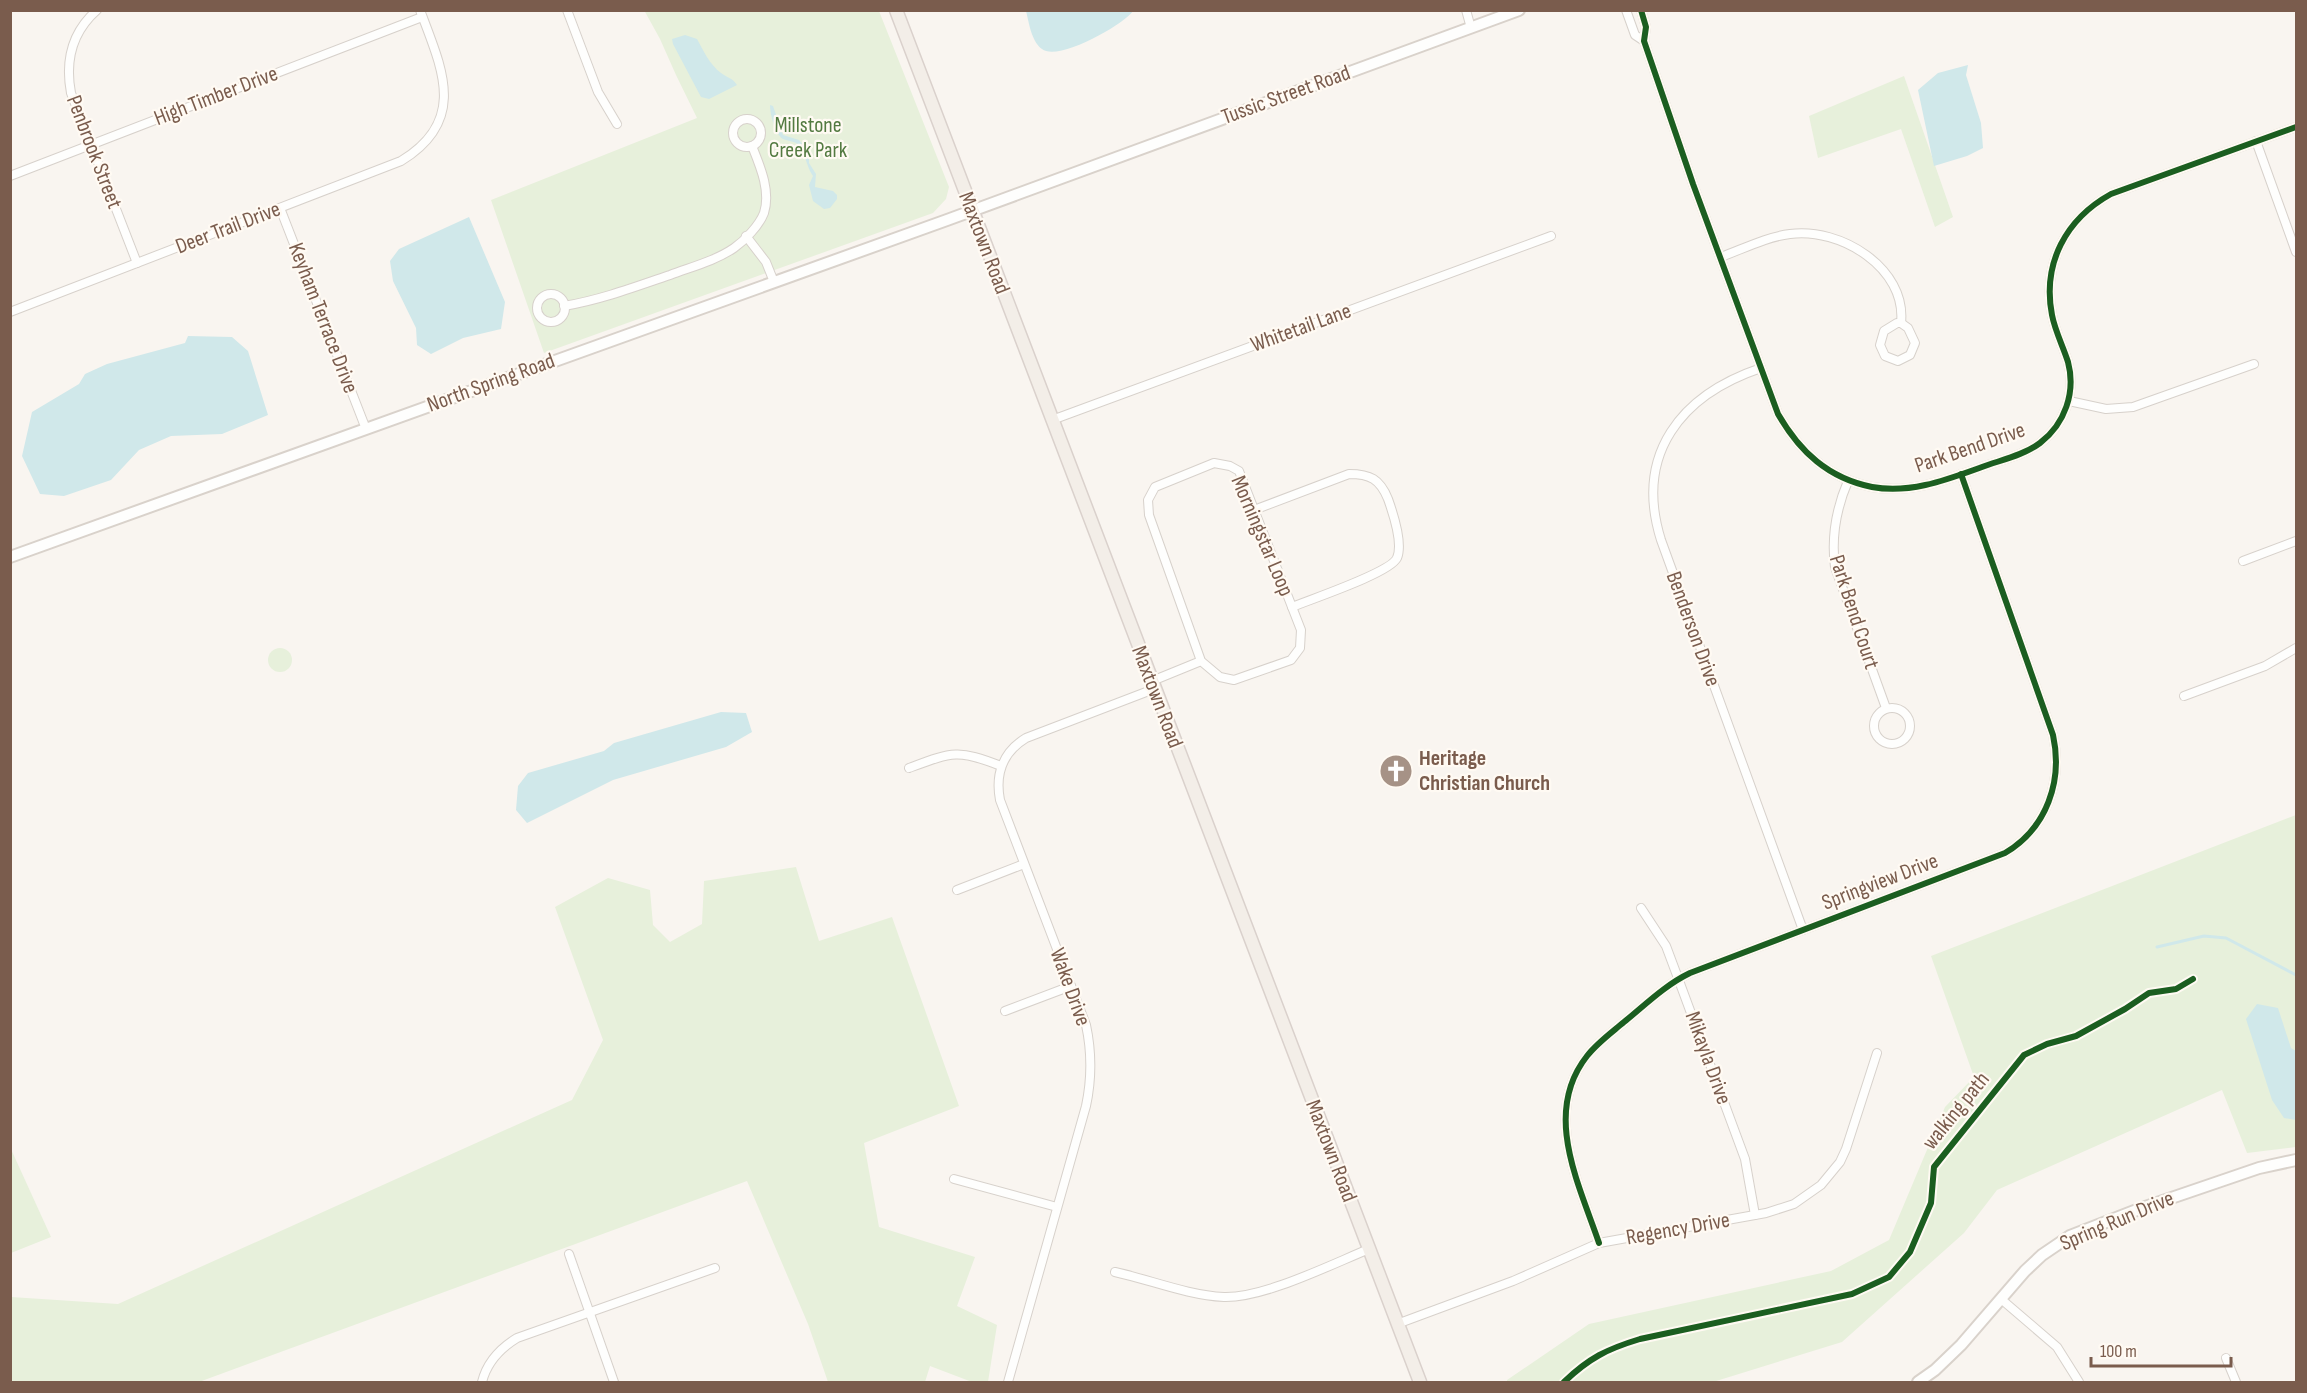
<svg xmlns="http://www.w3.org/2000/svg" width="2307" height="1393" viewBox="0 0 2307 1393" font-family="'Sofia Sans Condensed',sans-serif">
<rect width="100%" height="100%" fill="#f9f5f0"/>
<g fill="#e7f0db">
<polygon points="644,10 879,11 949,187 946,199 933,213 544,353 491,200 697,118 676,75 660,39"/>
<polygon points="1904,76 1953,217 1935,227 1901,129 1818,158 1809,116"/>
<circle cx="280" cy="660" r="12"/>
<polygon points="2296,815 2296,1147 2247,1153 2222,1090 1997,1190 1964,1233 1842,1342 1713,1382 1507,1382 1507,1380 1589,1324 1831,1271 1889,1240 1945,1107 1974,1077 1931,956"/>
<polygon points="796,867 819,941 892,917 959,1106 864,1143 879,1227 975,1257 957,1306 997,1325 988,1382 972,1382 930,1366 925,1382 828,1382 808,1324 747,1181 199,1382 11,1382 11,1297 118,1304 572,1100 603,1040 555,907 608,878 650,890 653,925 670,942 702,924 704,881"/>
<polygon points="10,1147 51,1237 11,1253 10,1253"/>
</g>
<g fill="#d0e8ea">
<path d="M 1026,11 L 1026,10 L 1133,11 C 1123,25 1058,62 1042,49 C 1031,41 1029,22 1026,11 Z"/>
<path d="M 685,35 L 697,39 C 703,50 710,65 721,73 C 727,78 732,77 737,85 L 709,99 L 701,97 L 673,44 L 672,39 Z"/>
<polygon points="1968,65 1966,75 1981,123 1983,148 1967,156 1934,166 1918,90 1938,73"/>
<path d="M 770,105 L 773,106 L 783,135 L 799,140 L 809,152 L 809,163 L 816,174 L 815,187 L 833,191 L 837,195 L 837,199 L 830,208 L 824,209 L 813,201 L 809,185 L 813,176 C 806,166 806,154 798,144 C 793,141 788,141 783,139 C 775,134 770,114 770,105 Z"/>
<polygon points="469,217 505,302 501,329 463,338 431,354 417,345 416,328 393,281 390,261 399,249"/>
<polygon points="188,336 232,337 248,351 268,415 222,434 171,436 139,450 111,480 64,496 40,494 22,456 32,412 79,384 85,374 107,364 185,343"/>
<polygon points="721,712 746,713 752,732 726,747 613,780 527,823 516,810 518,786 528,773 604,751 614,743"/>
<polygon points="2257,1004 2278,1008 2291,1048 2296,1051 2296,1120 2284,1118 2272,1100 2246,1019"/>
</g>
<g fill="none" stroke-linecap="round" stroke-linejoin="round">
<polyline stroke="#d0e8ea" stroke-width="3" points="2157,947 2204,936 2226,938 2296,975"/>
<defs>
<g id="street">
<path d="M 97,10 C 72,32 65,61 71,93 L 137,263"/>
<polyline points="567,10 598,92 617,124"/>
<polyline points="1466,10 1471,28"/>
<polyline points="1626,10 1635,35 1644,41"/>
<path d="M 1641,10 L 1646,27 L 1644,41 L 1693,184 L 1778,414 C 1800,452 1828,478 1872,487 C 1910,494 1946,480 1982,467 C 2001,460 2024,455 2040,443 C 2065,424 2076,392 2068,362 C 2063,346 2055,331 2052,315 C 2042,263 2066,219 2111,194 L 2296,127"/>
<circle cx="747" cy="133" r="14"/>
<polyline points="2256,141 2296,252"/>
<polyline points="10,176 422,17"/>
<polyline points="280,208 366,429"/>
<polyline points="746,236 766,262 774,282"/>
<path d="M 1721,257 C 1743,249 1766,237 1790,234 C 1840,227 1907,268 1901,323"/>
<circle cx="551" cy="308" r="14"/>
<path d="M 564,306 C 600,300 635,287 670,275 C 691,267 715,261 734,248 C 744,241 759,226 764,213 C 771,191 760,166 752,146"/>
<path d="M 10,312 L 401,161 C 468,120 442,69 420,10"/>
<polygon points="1897,323 1901,323 1908,328 1915,343 1910,355 1898,361 1885,356 1880,345 1884,331"/>
<path d="M 1761,368 C 1681,395 1634,454 1661,540 L 1803,930"/>
<polyline points="2069,401 2106,409 2133,407 2254,364"/>
<polyline points="1052,420 1551,236"/>
<path d="M 1848,481 C 1836,509 1831,536 1835,567 L 1886,708"/>
<path d="M 1254,510 L 1349,474 C 1370,474 1380,479 1388,499 C 1393,513 1403,544 1397,558 C 1390,573 1311,599 1292,607"/>
<polyline points="2243,561 2296,541"/>
<polyline points="1152,681 1201,661 1220,677 1234,680 1291,660 1300,648 1301,630 1239,471 1230,466 1214,463 1155,487 1148,500 1149,515 1201,661"/>
<polyline points="2184,696 2265,666 2296,648"/>
<circle cx="1892" cy="726" r="18"/>
<path d="M 909,768 C 952,752 958,749 1001,766"/>
<polyline points="957,890 1024,864"/>
<polyline points="1641,908 1666,946 1678,978 1745,1159 1755,1215"/>
<polyline points="1005,1011 1071,986"/>
<polyline points="954,1179 1057,1207"/>
<path d="M 1599,1243 C 1579,1184 1542,1113 1587,1056 C 1597,1043 1611,1033 1624,1022 C 1645,1005 1665,985 1690,973 L 2005,853 C 2047,828 2063,781 2053,735 L 1961,474"/>
<polyline points="569,1254 614,1382"/>
<path d="M 1115,1272 C 1151,1280 1187,1295 1224,1297 C 1264,1298 1330,1265 1369,1249"/>
<polyline points="2001,1299 2057,1347 2079,1382"/>
<polyline points="1397,1324 1513,1281 1599,1243 1766,1213 1794,1204 1821,1185 1840,1162 1846,1149 1877,1053"/>
<polyline points="2226,1358 2236,1382"/>
<path d="M 482,1382 C 487,1362 499,1349 517,1338 L 715,1268"/>
<path d="M 1008,1382 L 1086,1106 C 1092,1078 1092,1053 1086,1025 L 1000,800 C 995,774 1003,752 1026,738 L 1154,689"/>
</g>
<g id="secondary">
<polyline points="10,557 947,220 1519,10"/>
<polyline points="1918,1382 1935,1370 1961,1345 2025,1271 2042,1255 2070,1236 2142,1208 2259,1168 2296,1160"/>
</g>
<polyline id="primary" points="896,10 1420,1382"/>
</defs>
<use href="#street" stroke="#d7d1cb" stroke-width="10"/>
<use href="#secondary" stroke="#d9d2cb" stroke-width="14"/>
<use href="#primary" stroke="#dad1cc" stroke-width="15"/>
<use href="#street" stroke="#fefefd" stroke-width="8"/>
<use href="#secondary" stroke="#fefefd" stroke-width="10"/>
<use href="#primary" stroke="#f3eee8" stroke-width="12"/>
<defs>
<g id="cycleway">
<path d="M 1641,10 L 1646,27 L 1644,41 L 1693,184 L 1778,414 C 1800,452 1828,478 1872,487 C 1910,494 1946,480 1982,467 C 2001,460 2024,455 2040,443 C 2065,424 2076,392 2068,362 C 2063,346 2055,331 2052,315 C 2042,263 2066,219 2111,194 L 2296,127"/>
<path d="M 1599,1243 C 1579,1184 1542,1113 1587,1056 C 1597,1043 1611,1033 1624,1022 C 1645,1005 1665,985 1690,973 L 2005,853 C 2047,828 2063,781 2053,735 L 1961,474"/>
<path d="M 1564,1382 C 1589,1358 1607,1349 1640,1339 L 1852,1294 L 1889,1277 L 1910,1252 L 1931,1203 L 1934,1167 L 2024,1055 L 2047,1044 L 2076,1036 L 2125,1009 L 2149,993 L 2176,989 L 2193,979"/>
</g>
</defs>
<use href="#cycleway" stroke="#fffaf3" stroke-width="10"/>
<use href="#cycleway" stroke="#1b5e20" stroke-width="6"/>
</g>
<defs>
<symbol id="church-disc" viewBox="-11 -11 22 22"><circle r="9.5" fill="#a69286" stroke="#fffaf3"/><path d="M-1.2-6h2.4v3.5h3.3v2.4h-3.3V6h-2.4V-.1h-3.3v-2.4h3.3Z" fill="#fff"/></symbol>
</defs>
<g fill-rule="evenodd">
<use href="#church-disc" x="1377" y="752" width="38" height="38"/>
</g>
<g text-anchor="middle" dominant-baseline="central" stroke-width="4.5" stroke-linejoin="round" paint-order="stroke">
<g font-size="22" fill="#7a5c4d" stroke="#fffaf3">
<text transform="translate(1286 95) rotate(-20)">Tussic Street Road</text>
<text transform="translate(216 96) rotate(-21)">High Timber Drive</text>
<text transform="translate(94 152) rotate(69)">Penbrook Street</text>
<text transform="translate(228 228) rotate(-21)">Deer Trail Drive</text>
<text transform="translate(984 243) rotate(69)">Maxtown Road</text>
<text transform="translate(323 318) rotate(69)">Keyham Terrace Drive</text>
<text transform="translate(1301 328) rotate(-20)">Whitetail Lane</text>
<text transform="translate(491 383) rotate(-20)">North Spring Road</text>
<text transform="translate(1970 448) rotate(-19)">Park Bend Drive</text>
<text transform="translate(1262 536) rotate(67)">Morningstar Loop</text>
<text transform="translate(1854 612) rotate(72)">Park Bend Court</text>
<text transform="translate(1693 629) rotate(70)">Benderson Drive</text>
<text transform="translate(1157 697) rotate(69)">Maxtown Road</text>
<text transform="translate(1880 882) rotate(-21)">Springview Drive</text>
<text transform="translate(1070 987) rotate(70)">Wake Drive</text>
<text transform="translate(1708 1058) rotate(70)">Mikayla Drive</text>
<text transform="translate(1956 1111) rotate(-51)">walking path</text>
<text transform="translate(1331 1151) rotate(69)">Maxtown Road</text>
<text transform="translate(2117 1221) rotate(-23)">Spring Run Drive</text>
<text transform="translate(1678 1229) rotate(-10)">Regency Drive</text>
</g>
<g font-size="22" fill="#537a41" stroke="#fffaf3">
<text x="808" y="125">Millstone<tspan x="808" dy="25">Creek Park</tspan></text>
</g>
<g font-size="22" font-weight="bold" fill="#7a5c4d" stroke="#fffaf3" text-anchor="start">
<text x="1419" y="758">Heritage<tspan x="1419" dy="25">Christian Church</tspan></text>
</g>
</g>
<rect width="2307" height="1393" fill="none" stroke="#7a5c4d" stroke-width="24"/>
<path d="M2091 1357v9h140v-9" fill="none" stroke="#7a5c4d" stroke-width="3"/>
<text x="2100" y="1357" font-size="18" fill="#7a5c4d" stroke="#fffaf3" stroke-width="4.5" paint-order="stroke">100 m</text>
</svg>
